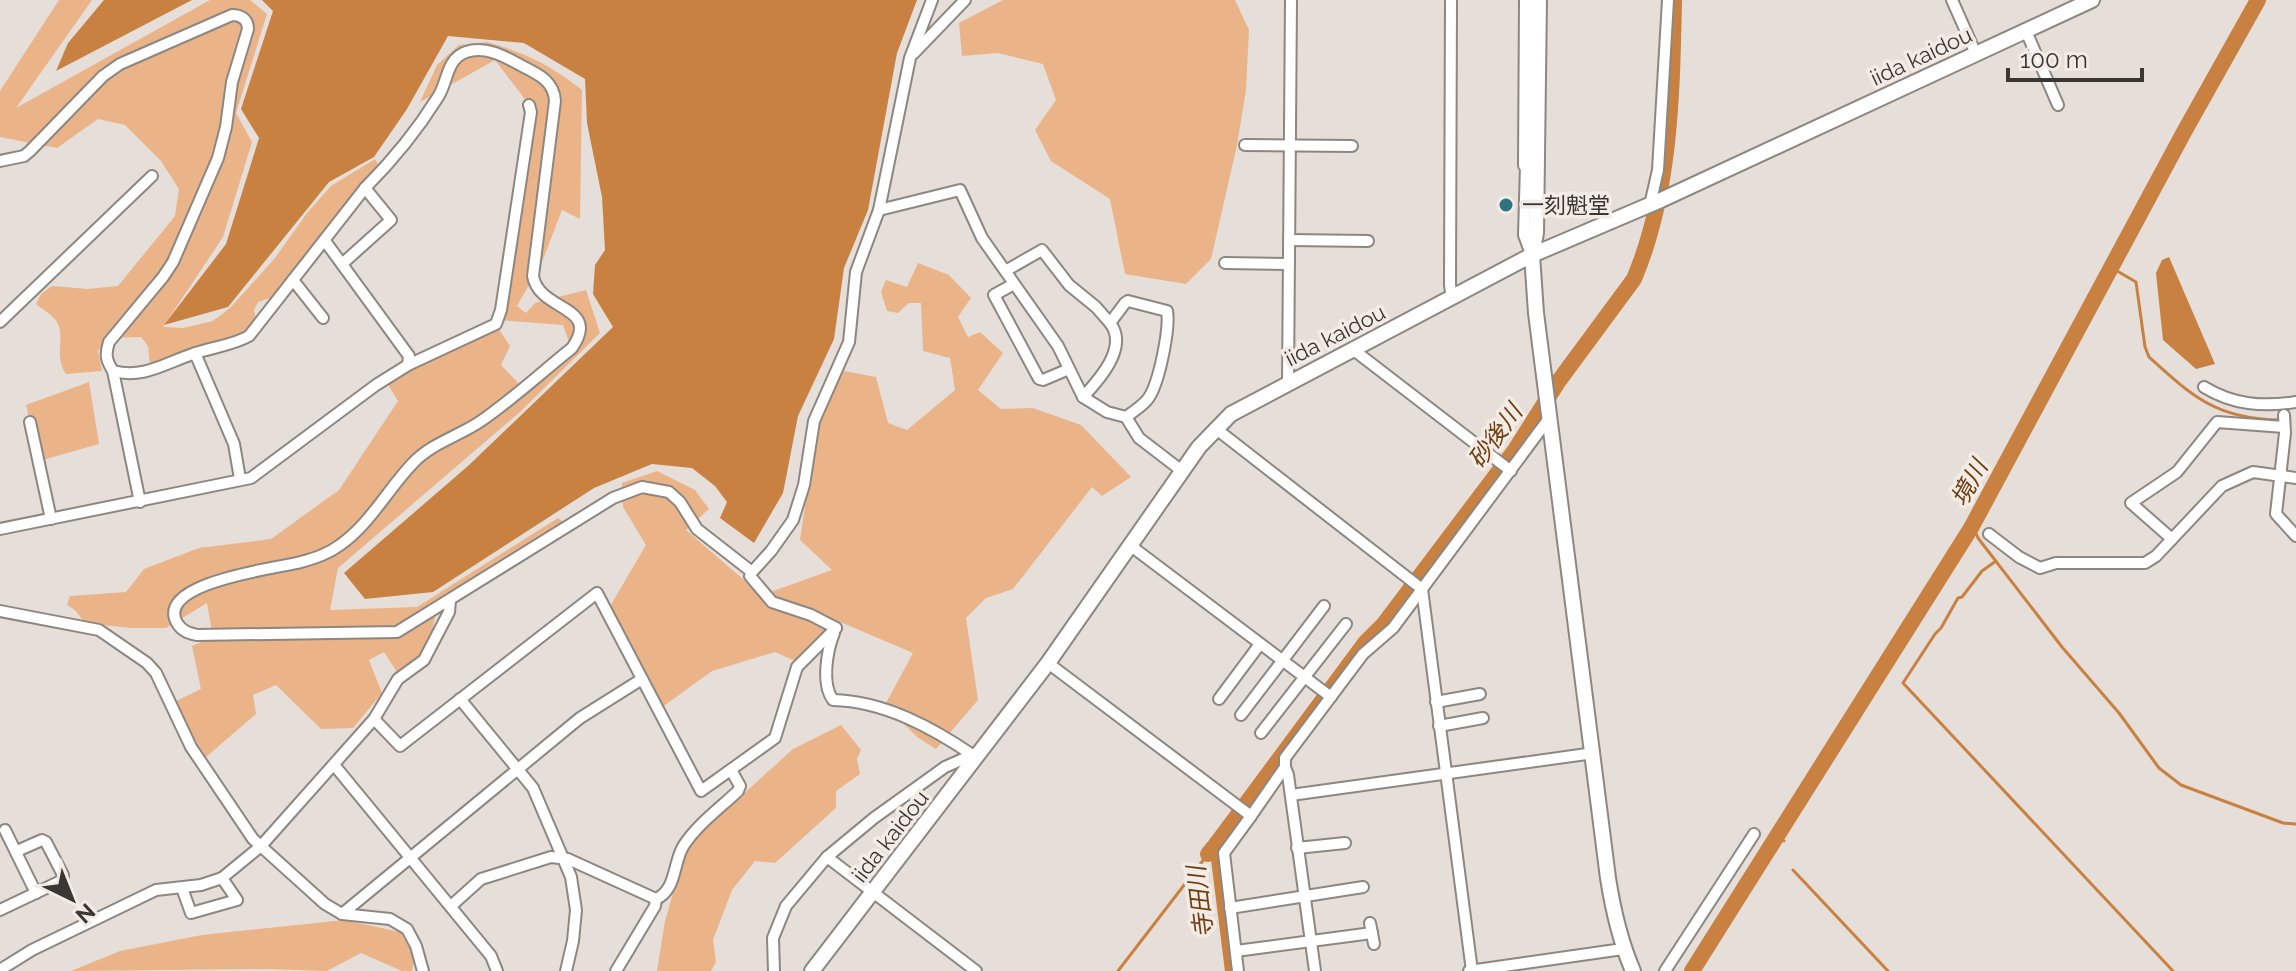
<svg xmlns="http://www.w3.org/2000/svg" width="2296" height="971" viewBox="0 0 2296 971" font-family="Raleway,'Noto Sans JP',sans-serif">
<rect width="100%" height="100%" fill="#e6ded9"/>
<g fill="#eab488">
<path d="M 59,0 L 92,0 L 16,108 L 210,0 L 250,0 L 267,14 L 236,113 L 252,142 L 223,237 L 163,327 L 183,328 L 213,321 L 231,307 L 275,258 L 307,213 L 331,186 L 375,159 L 379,166 L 273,297 L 258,302 L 254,310 L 256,319 L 239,338 L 150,366 L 148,346 L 141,337 L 108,338 L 98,351 L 102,371 L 66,374 C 53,355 66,338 57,322 C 53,315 42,309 36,304 L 41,294 L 52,286 L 88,289 L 118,286 L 175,216 L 179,189 L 161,161 L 125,125 L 98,119 L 57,148 L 0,137 L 0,91 Z"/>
<polygon points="1003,0 1235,0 1249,30 1246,90 1237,145 1211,259 1186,284 1125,274 1110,199 1051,161 1035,130 1056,100 1043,64 998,53 962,56 959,23"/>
<path d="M 487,42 C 526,53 550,65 582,90 L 580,219 L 562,210 L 542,262 L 517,306 L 526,313 L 535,303 L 586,290 L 600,333 L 520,412 L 338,568 L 330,610 L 417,607 L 558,518 L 565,523 L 438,604 L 433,627 L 436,647 L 397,672 L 384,652 L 369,660 L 382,693 L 353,728 L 321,729 L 276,685 L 253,695 L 256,714 L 206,757 L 172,703 L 201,689 L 192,646 L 213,637 L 207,603 L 166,628 L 131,628 L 85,623 L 75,610 L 67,605 L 70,596 L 126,592 L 144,569 L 199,548 L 271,539 L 339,490 L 398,401 L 387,383 L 498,328 L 510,346 L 501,365 L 524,389 L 569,342 L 563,325 L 500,320 L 537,115 L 495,60 L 420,102 L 437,65 L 459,45 Z"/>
<polygon points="918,263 949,275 971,298 958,317 968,337 980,332 1003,353 978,390 1001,409 1033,408 1081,425 1131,477 1102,496 1092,487 1013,589 986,598 966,618 978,700 936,749 917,737 885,705 913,653 838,621 795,661 775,652 712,671 661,708 609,608 646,545 623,507 622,483 657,471 695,490 709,509 686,530 744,580 759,596 832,570 800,540 817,424 844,371 876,377 888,423 907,430 955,390 950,358 923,351 921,303 909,303 898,313 887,311 881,292 886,280 907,287"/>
<polygon points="89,382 99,444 39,461 26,405"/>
<polygon points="841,725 861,750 857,759 860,774 836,791 836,808 775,863 755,861 732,890 713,940 716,962 711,971 657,971 665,921 687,845 793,749"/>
<polygon points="344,920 400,932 415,958 412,971 402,971 361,953 327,971 268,969 71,971 120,951 202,935"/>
</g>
<g fill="#c98141">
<polygon points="104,0 192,0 56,71 68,43"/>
<polygon points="262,0 917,0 897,53 868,210 844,268 834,339 798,416 783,493 754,543 720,518 727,502 715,486 692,468 652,464 594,488 433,592 365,599 344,573 468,466 613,327 593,294 595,265 605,250 602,197 587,123 585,79 524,43 448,36 407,109 374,157 329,182 228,307 164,325 226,244 259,138 241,109 273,11"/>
<polygon points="2169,257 2215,364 2196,369 2163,340 2156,273 2162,260"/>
</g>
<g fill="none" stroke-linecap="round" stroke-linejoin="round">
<g stroke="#c98141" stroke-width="3">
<path d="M 2112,268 L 2136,282 L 2145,347 L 2149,357 C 2193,397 2217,419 2280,420"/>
<polyline points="1973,526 1978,538 2062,647 2119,713 2159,768 2181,785 2283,823 2296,824"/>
<polyline points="1996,561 1982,571 1962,597 1958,598 1941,628 1935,634 1903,683 2173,971"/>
<polyline points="1776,836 1784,841"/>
<polyline points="1793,870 1888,971"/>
<polyline points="1118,971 1208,854"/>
</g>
<g stroke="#c98141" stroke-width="16">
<path d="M 1217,843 L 1365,643 L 1383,625 L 1515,450 L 1558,382 L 1634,279 C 1671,191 1672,94 1674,0"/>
<polyline points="1208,854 1217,843 1233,971"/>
<polyline points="1692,971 1971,528 2184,132 2258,0"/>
</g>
<defs>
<g id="street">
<polyline points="1451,0 1450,285 1452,299"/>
<polyline points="1952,0 1976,54"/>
<polyline points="2026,31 2058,105"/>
<polyline points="914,53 965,0"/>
<polyline points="1245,145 1352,146"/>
<path d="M 0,161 L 24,156 L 30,151 L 103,76 L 120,64 L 232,15 C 241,15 248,19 248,29 L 232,82 L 226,127 L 218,158 L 173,262 L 163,277 L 109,342 C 105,355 106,360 113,371 C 144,379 165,363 193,354 C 212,347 231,346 249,336 L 365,188 C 392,161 418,129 438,97 C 448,82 446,59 466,52 C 487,45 507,58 524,67 C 540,75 554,82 555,101 L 533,276 C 539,312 602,305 572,348 C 542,372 513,399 481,421 C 459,436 432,443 413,463 C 388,489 370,524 340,545 C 328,554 315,558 301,562 C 279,568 154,582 177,623 C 182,631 188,633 197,635 L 397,632 L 613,498 L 642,487 L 669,492 L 680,502 L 697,529 L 752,572 L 750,576 L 772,602 L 811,615 L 836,628"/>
<polyline points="1526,165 1524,235 1531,254"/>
<polyline points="1650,205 1658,170 1668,0"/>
<polyline points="879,210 960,190 982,238 1058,346 1083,397 1107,412 1126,417 1139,438 1182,471"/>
<polyline points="1289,240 1368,241"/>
<polyline points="325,241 409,356 408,365"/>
<polyline points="1225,263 1289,264"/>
<polyline points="342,264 391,220 365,188"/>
<polyline points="1007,270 1042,250 1069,285 1096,307 1110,323"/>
<polyline points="293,280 323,318"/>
<polyline points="1014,284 994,295 1039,379 1043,380 1069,369"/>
<polyline points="0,322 152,176"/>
<polyline points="1355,351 1511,471"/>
<polyline points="195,353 234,444 240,479"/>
<polyline points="113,371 140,502"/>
<polyline points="1288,384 1291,0"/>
<path d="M 2204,387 C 2233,405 2263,407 2296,402"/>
<path d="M 1083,397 C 1099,380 1129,347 1110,323 L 1125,303 L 1128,301 L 1167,311 C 1170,328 1159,386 1147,400 C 1142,406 1133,412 1126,417"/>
<polyline points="2284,415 2285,433 2276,514 2296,536"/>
<polyline points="30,422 51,519"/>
<polyline points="1215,428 1422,589 1472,971"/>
<polyline points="0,529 251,478 376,385 408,365 496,324 501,310 531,112 529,105"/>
<polyline points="1989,534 2019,557 2040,568 2056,563 2145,563 2156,556 2222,486 2253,472 2296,478"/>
<polyline points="2172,539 2131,503 2177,472 2217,422 2284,427"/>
<polyline points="1131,546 1331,697"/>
<polyline points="752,572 771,551 793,520 804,485 814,421 849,342 856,272 879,210 910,58 932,0"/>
<polyline points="0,611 99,630 147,663 156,673 191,747 253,839 325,904 342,914 390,919 407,929 416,946 423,971"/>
<path d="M 834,633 C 827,651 821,684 833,700 C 884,701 933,728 974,756"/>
<polyline points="1048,663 1251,816 1285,767 1288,775 1315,971"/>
<polyline points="460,699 533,788 571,877 576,910 573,941 566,971"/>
<polyline points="1219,699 1260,644"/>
<polyline points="1436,702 1480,694"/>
<polyline points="1241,715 1324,606"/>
<polyline points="374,719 400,746 597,593 701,791 775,738 797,667 836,628"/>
<polyline points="1439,726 1483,718"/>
<polyline points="1261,733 1346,624"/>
<polyline points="335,766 491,956 497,971"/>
<polyline points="1285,767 1285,758 1363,654 1393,628 1550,417"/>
<polyline points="1291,795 1594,753"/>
<polyline points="5,830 36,893"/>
<polyline points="1297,848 1345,843"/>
<polyline points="827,857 976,971"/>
<polyline points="182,888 191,913 237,900 222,878"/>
<path d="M 451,906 L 481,879 L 551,857 L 568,859 L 656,899 C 677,890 673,861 684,845 C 698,824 720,808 738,791 L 740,786 L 731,770"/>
<polyline points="1230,908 1363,887"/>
<polyline points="0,910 63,880 63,875 46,842 42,840 17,851"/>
<polyline points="342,914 580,718 642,679"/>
<polyline points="1370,923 1374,944"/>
<polyline points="1236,951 1372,933"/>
<polyline points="0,970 32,950 156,890 201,885 222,878 261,846 374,719 398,679 424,660 449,612 450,601"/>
<polyline points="616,971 655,906 656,899"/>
<polyline points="774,971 773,938 786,906 827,857 874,818 945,767 972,755"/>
<polyline points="1238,971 1224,853 1251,816"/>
<polyline points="1469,971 1623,949"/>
<polyline points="1665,971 1754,834"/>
</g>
<g id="secondary">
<path d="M 1539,0 L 1536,233 L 1532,255 L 1536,313 L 1608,878 C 1613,910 1620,941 1633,971"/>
<polyline points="1526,165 1527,0"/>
<polyline points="812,971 1048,663 1199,447 1231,414 1532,255 1661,200 2092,0"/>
</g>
</defs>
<use href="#street" stroke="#8d8781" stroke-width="14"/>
<use href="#secondary" stroke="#8d8781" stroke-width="18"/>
<use href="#street" stroke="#fff" stroke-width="10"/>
<use href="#secondary" stroke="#fff" stroke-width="14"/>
</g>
<circle fill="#2d7480" stroke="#f3ebe6" stroke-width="3" cx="1506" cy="205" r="8"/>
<g text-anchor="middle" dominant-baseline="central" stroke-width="7" stroke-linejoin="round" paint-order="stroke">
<g font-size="22" fill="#393634" stroke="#f3ebe6">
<text transform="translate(1921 56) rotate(-25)">iida kaidou</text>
<text transform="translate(1335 335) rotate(-27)">iida kaidou</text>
<text transform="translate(890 836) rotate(-52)">iida kaidou</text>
</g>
<g font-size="22" fill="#393634" stroke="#f3ebe6" text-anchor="start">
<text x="1522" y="205">一刻魁堂</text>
</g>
<g font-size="24" font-style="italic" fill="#703f0f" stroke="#f3ebe6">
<text transform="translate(1495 436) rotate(-54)">砂後川</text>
<text transform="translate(1969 483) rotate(-61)">境川</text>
<text transform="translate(1200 902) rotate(-97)">寺田川</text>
</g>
</g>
<g transform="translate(72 899) rotate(137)" stroke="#f3ebe6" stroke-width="6" paint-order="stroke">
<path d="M0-6L14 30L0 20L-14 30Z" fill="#393634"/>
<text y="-12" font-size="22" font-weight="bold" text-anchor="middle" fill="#393634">N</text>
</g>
<path d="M2008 68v12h134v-12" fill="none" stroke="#393634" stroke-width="4"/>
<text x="2020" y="68" font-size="24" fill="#393634" stroke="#f3ebe6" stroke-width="6" paint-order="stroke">100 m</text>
</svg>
